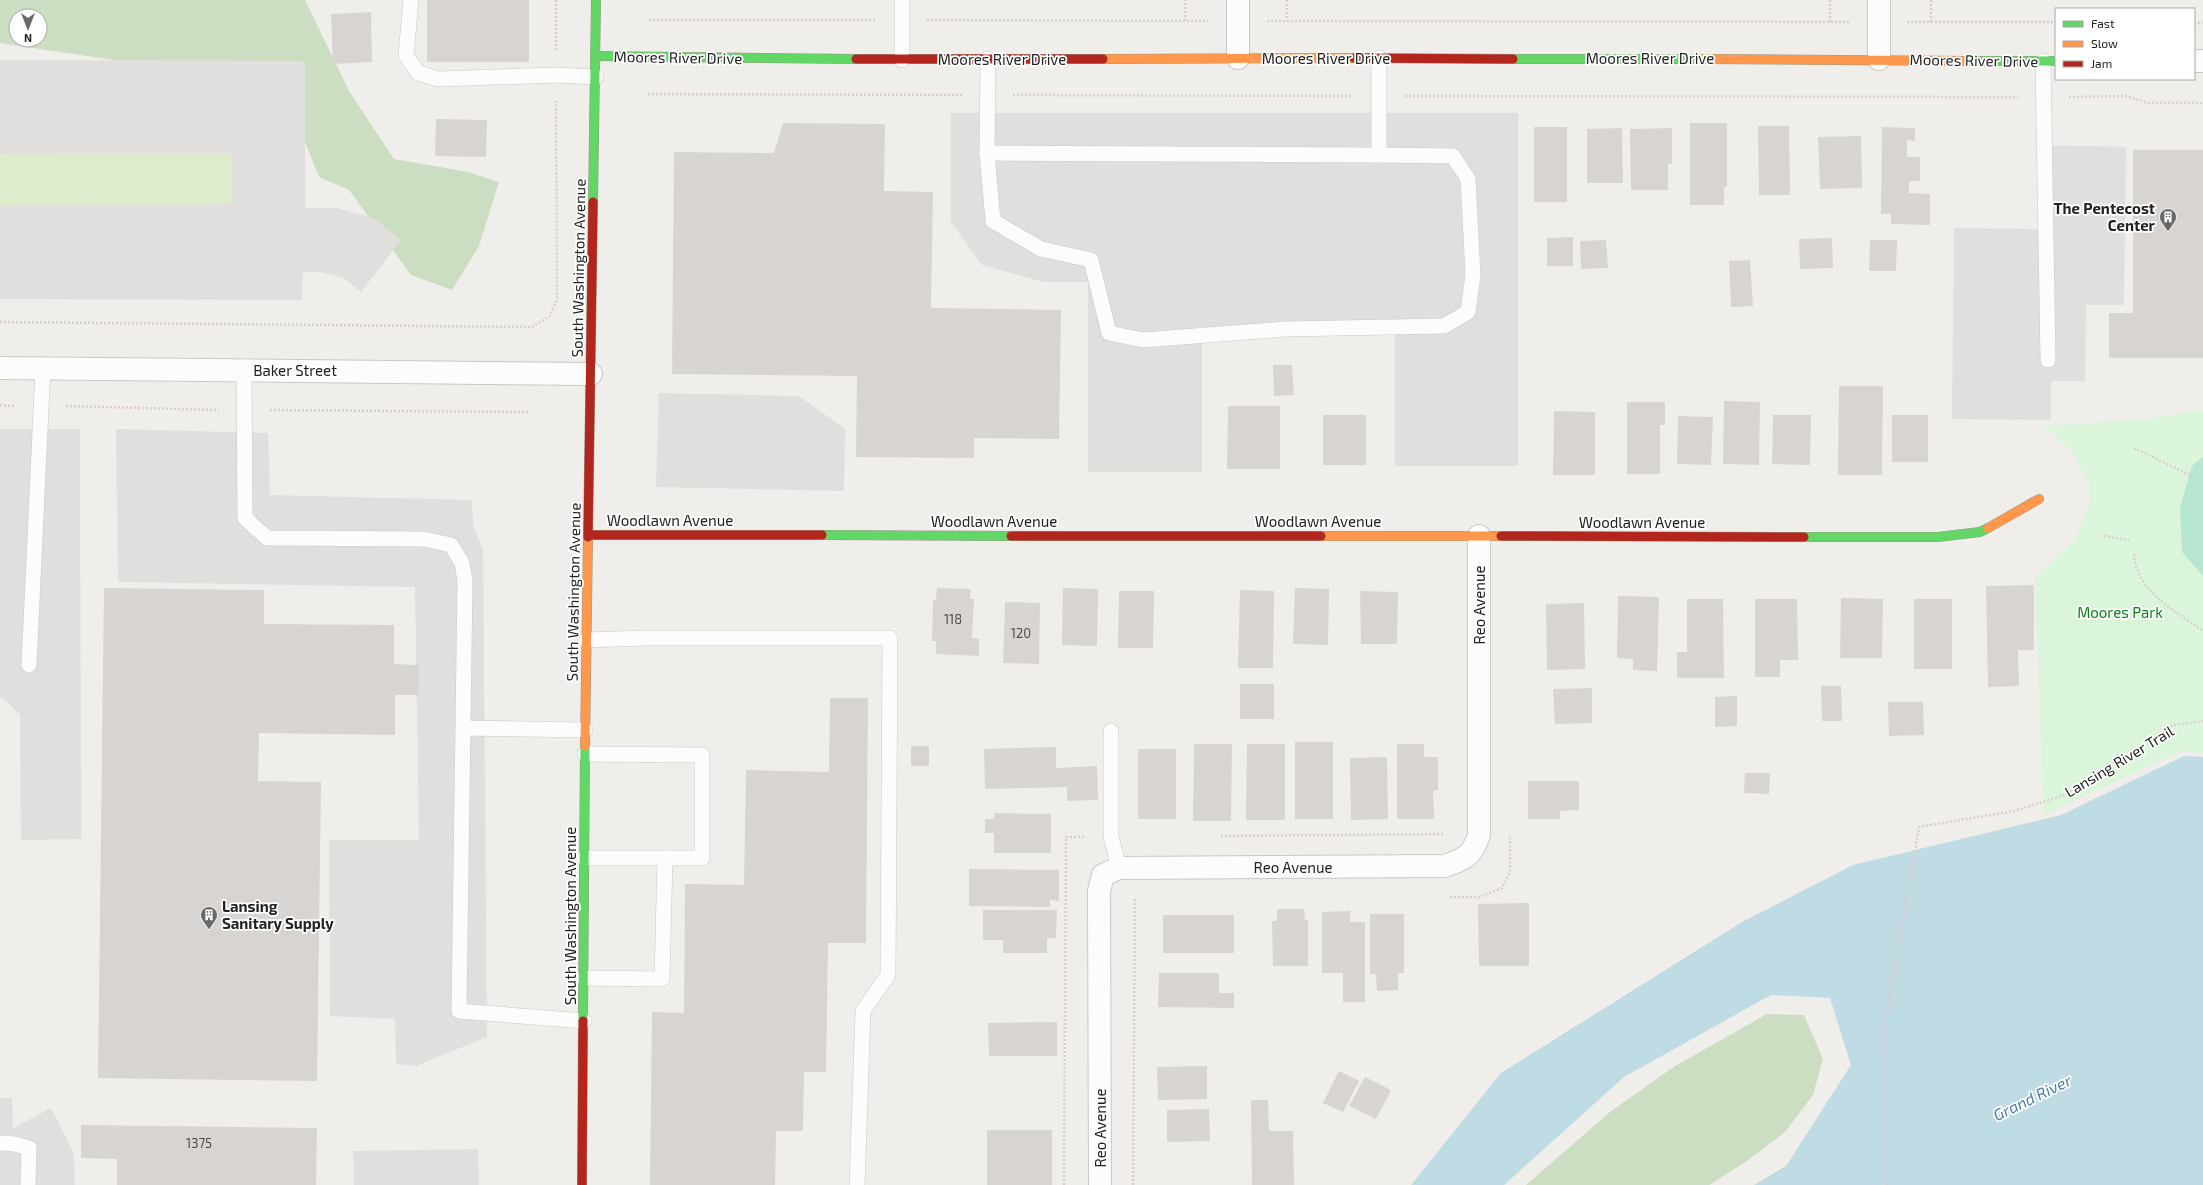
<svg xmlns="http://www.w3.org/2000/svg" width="2203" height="1185" viewBox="0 0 2203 1185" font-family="'Exo 2',sans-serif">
<rect width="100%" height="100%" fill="#f0eeeb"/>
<polygon fill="#ddeccb" points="232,153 232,204 0,205 0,154"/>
<g fill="#cbdec1" fill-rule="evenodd">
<path d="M 0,0 L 305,0 L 349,91 L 394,159 L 468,172 L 499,182 L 479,246 L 452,290 L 411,275 L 349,190 L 319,177 L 282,85 L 0,43 ZM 16,16 L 40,16 L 40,40 L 16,40 Z"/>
<polygon points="1767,1014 1804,1015 1823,1059 1813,1095 1785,1132 1747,1161 1709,1185 1526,1185 1610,1112 1675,1066"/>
</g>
<polygon fill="#daf5da" points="2203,410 2203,753 2181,751 2043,815 2035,578 2076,538 2089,505 2089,481 2070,449 2043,426 2146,419"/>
<polygon fill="#b7e6d2" points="2203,457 2203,576 2182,552 2180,508 2192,466"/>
<g fill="#e0dfde">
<polygon points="0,60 305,61 305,208 337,208 373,218 401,240 361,292 344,278 321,272 303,272 302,300 0,299 0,205 232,204 232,153 0,154"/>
<polygon points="951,113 1518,113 1518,466 1395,466 1395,335 1202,335 1202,472 1088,472 1088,282 1044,282 982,265 951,222"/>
<polygon points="2042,145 2126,147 2124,305 2086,305 2085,381 2051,381 2051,420 1952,419 1954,228 2041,229"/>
<polygon points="659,393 799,396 845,429 844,491 656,487"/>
<polygon points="0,429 80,429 81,839 21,840 20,715 3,698 0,698"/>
<polygon points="116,429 268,433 270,495 472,500 473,526 483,549 487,1037 416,1066 396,1064 395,1019 330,1016 329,840 419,840 415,587 118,582"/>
<polygon points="0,1098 12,1098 13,1128 51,1108 74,1154 75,1185 0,1185"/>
<polygon points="478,1149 479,1185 354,1185 353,1151"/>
</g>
<polygon fill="#bfdbe3" points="2184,756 2203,757 2203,1185 1754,1185 1786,1166 1851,1065 1830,998 1771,995 1624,1077 1504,1185 1411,1185 1501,1073 1742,922 1853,865 2061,815"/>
<g fill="#d7d4d2">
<rect x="427" y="0" width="102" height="62"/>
<polygon points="371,12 372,62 333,64 331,14"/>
<polygon points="436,119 487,120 486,157 435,156"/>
<polygon points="783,123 885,124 884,191 933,192 931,308 1061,310 1059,439 974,438 974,458 856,457 857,376 672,374 674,152 774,153"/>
<polygon points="1690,123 1727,123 1727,187 1724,187 1724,205 1690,205"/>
<polygon points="1758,126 1789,126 1790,195 1759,195"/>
<rect x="1534" y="127" width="33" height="75"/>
<polygon points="1882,127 1915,128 1915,141 1907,140 1907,157 1920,157 1920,181 1909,181 1909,193 1930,194 1930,225 1891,224 1891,214 1881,214"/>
<polygon points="1622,128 1623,183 1587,183 1587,129"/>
<polygon points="1672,128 1672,164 1668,164 1668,190 1631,190 1630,129"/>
<polygon points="1861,136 1862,188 1820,189 1818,137"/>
<polygon points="2133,150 2203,150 2203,358 2109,358 2109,313 2133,313"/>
<polygon points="1573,237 1573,266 1547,266 1547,238"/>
<polygon points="1832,238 1833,268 1800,269 1799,239"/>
<polygon points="1606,240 1608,268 1581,269 1580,241"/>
<polygon points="1870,240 1897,240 1896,271 1869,271"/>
<polygon points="1750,260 1753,306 1731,307 1729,261"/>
<polygon points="1273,365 1292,365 1294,395 1274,396"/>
<polygon points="1839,386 1883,386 1882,475 1838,475"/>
<polygon points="1724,401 1760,402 1759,465 1723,464"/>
<polygon points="1627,402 1665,402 1665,425 1660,425 1660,474 1627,474"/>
<polygon points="1228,406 1280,406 1280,469 1227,469"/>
<polygon points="1554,411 1595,412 1595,475 1553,475"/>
<rect x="1323" y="415" width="43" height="50"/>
<polygon points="1773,415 1811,415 1810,465 1772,464"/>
<rect x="1892" y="415" width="36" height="47"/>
<polygon points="1678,416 1713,417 1711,465 1677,464"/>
<polygon points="2034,585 2034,650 2018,650 2019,686 1988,687 1986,586"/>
<polygon points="104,588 264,590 264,624 394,625 394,664 419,665 419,695 395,695 395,735 259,733 258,781 321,782 317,1081 98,1078"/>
<polygon points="937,588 971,589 970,599 974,599 972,638 979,639 979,656 936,654 936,641 932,641 933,599 936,600"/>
<polygon points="1063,588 1098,589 1097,646 1062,645"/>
<polygon points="1295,588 1329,589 1328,645 1293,644"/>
<polygon points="1240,590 1274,591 1273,668 1238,668"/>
<polygon points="1119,591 1154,591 1153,648 1118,648"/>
<polygon points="1360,591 1398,592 1397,644 1361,644"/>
<polygon points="1618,596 1659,597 1657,671 1633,670 1633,659 1617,658"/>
<polygon points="1841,598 1883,599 1882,658 1840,658"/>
<polygon points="1687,599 1723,599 1724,678 1677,678 1677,652 1687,652"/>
<polygon points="1755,599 1797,599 1798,660 1780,660 1780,677 1755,677"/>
<rect x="1914" y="599" width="38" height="70"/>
<polygon points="1005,602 1040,603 1039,664 1003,663"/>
<polygon points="1584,603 1585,669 1547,670 1546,604"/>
<rect x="1240" y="684" width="34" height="35"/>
<polygon points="1821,686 1841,686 1842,721 1822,721"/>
<polygon points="1592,688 1592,723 1555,724 1553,689"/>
<polygon points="1737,696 1737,726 1715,727 1715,697"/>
<polygon points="830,698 868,698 866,943 828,943 826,1072 804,1072 803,1131 776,1131 775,1185 650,1185 652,1012 684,1013 685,884 744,885 746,770 829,772"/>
<polygon points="1888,702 1923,702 1924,735 1889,736"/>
<rect x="1295" y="742" width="38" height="77"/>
<polygon points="1194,744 1232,744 1231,821 1193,821"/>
<polygon points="1247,744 1285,744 1285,820 1246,820"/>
<polygon points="1397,744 1424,744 1424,757 1438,757 1438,790 1433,791 1434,819 1397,819"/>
<rect x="911" y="746" width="18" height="20"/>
<polygon points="1056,747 1056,768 1097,766 1098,800 1067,801 1067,787 985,789 984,749"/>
<rect x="1138" y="749" width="38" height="70"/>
<polygon points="1387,757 1388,819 1351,820 1350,758"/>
<polygon points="1745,773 1770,773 1769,794 1744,793"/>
<polygon points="1528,781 1579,781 1579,810 1560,811 1560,819 1528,819"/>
<polygon points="994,813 1051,814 1051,853 994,853 994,833 985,833 985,819 994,819"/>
<polygon points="969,869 1059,870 1059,901 1050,900 1050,907 969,906"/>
<polygon points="1529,903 1529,966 1479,966 1478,904"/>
<polygon points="1277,909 1304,909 1305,920 1308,920 1308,966 1273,966 1272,921 1277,921"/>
<polygon points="983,910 1057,910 1056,938 1047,938 1047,953 1003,953 1003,940 983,940"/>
<polygon points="1350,911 1350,922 1365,922 1365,1002 1343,1002 1343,973 1322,973 1322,912"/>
<polygon points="1370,914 1404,914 1404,973 1398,973 1398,990 1377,991 1376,974 1370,974"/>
<rect x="1163" y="915" width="71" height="38"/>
<polygon points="1159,973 1219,973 1219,993 1234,993 1234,1008 1158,1007"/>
<polygon points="1057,1022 1057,1056 989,1056 988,1023"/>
<polygon points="1207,1066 1207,1099 1158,1100 1157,1067"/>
<polygon points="1339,1071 1359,1081 1343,1112 1323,1103"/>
<polygon points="1365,1077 1391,1090 1376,1119 1349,1106"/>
<polygon points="1251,1100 1268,1100 1269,1131 1293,1131 1294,1185 1252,1185"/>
<polygon points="1209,1109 1210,1141 1167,1142 1167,1110"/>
<polygon points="81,1125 317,1128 316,1185 117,1185 117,1159 81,1158"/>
<rect x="987" y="1130" width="65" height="55"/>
</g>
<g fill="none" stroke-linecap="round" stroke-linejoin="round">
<defs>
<g id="lane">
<polyline points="411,0 406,55 418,73 438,79 556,75 596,77"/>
<polyline points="902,0 902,60"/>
<polyline points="988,59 987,153 993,221 1041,249 1091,260 1109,333 1143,340 1285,329 1444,326 1468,312 1473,275 1468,179 1453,156 1379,155 1379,58"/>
<polyline points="2043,61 2048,360"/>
<polyline points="987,153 1379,155"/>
<polyline points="244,370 245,518 267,538 424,539 451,545 462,563 465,581 459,1011 584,1021"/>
<polyline points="586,640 645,638 890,638 888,975 863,1011 857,1185"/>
<polyline points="29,665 43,368"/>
<polyline points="463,728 585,730"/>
<polyline points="1111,731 1111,837 1119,868"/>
<polyline points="584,858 702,858 702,755 585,754"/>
<polyline points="584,978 662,979 665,858"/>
<polyline points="0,1143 15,1144 29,1148 28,1185"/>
</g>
<g id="street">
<polyline points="1238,0 1238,58"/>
<polyline points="1879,0 1879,59"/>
<polyline points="2194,61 2203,61"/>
<polyline points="0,368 591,374"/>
<path d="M 1100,1185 L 1099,891 L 1103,875 L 1119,868 L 1445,866 C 1465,859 1472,856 1479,835 L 1479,536"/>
</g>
<g id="fast">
<polyline points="596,56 856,59"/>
<polyline points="1513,59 1703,59"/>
<polyline points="1967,61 2056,61"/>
<polyline points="593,202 596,0"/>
<polyline points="822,535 1011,536"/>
<polyline points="1804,537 1938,537 1980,532 1988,528"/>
<polyline points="583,1021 585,746"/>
</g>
<g id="slow">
<polyline points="1103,59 1354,58"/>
<polyline points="1703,59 1967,61"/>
<polyline points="1988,528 2039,499"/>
<polyline points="1321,536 1501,536"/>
<polyline points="585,746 588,537"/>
</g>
<g id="jam">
<polyline points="1354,58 1513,59"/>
<polyline points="856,59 1103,59"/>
<polyline points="589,535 822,535"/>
<polyline points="1011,536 1321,536"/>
<polyline points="1501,536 1804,537"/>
<polyline points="588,537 593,202"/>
<polyline points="582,1185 583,1021"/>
</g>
</defs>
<use href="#lane" stroke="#c9c8c7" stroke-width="16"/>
<use href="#street" stroke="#c9c8c7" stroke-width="24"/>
<use href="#fast" stroke="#999a82" stroke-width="10"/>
<use href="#slow" stroke="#999a82" stroke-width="10"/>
<use href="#jam" stroke="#999a82" stroke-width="10"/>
<g stroke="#dccecd" stroke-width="2.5" stroke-dasharray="2 2" stroke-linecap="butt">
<polyline points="1287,0 1287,21"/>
<polyline points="1830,0 1830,22"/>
<polyline points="1931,0 1931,22"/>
<polyline points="649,20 876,20"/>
<polyline points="927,20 1208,21"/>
<polyline points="1185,21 1185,0"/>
<polyline points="1267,21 1850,22"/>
<polyline points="1907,22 2056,22"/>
<polyline points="2194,23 2203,23"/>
<polyline points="556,50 556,0"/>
<polyline points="648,94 962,95"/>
<polyline points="1013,95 1354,96"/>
<polyline points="1405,96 2018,97"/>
<polyline points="2069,97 2126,96 2148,103 2203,103"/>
<polyline points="0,322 532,327 550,316 557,299 556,101"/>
<polyline points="0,405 15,406"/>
<polyline points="66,406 219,410"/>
<polyline points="270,410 528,412"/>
<polyline points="2134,448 2190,475"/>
<polyline points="2104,536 2129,540"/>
<path d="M 2134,554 C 2136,592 2176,611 2203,631"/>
<polyline points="1221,836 1444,834"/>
<polyline points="1450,897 1479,897 1502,888 1510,871 1510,835"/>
<polyline points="1064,1185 1066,837 1086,837"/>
<polyline points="1133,1185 1135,898"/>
<polyline points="1887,1185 1886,1019 1919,827 2014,811 2065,795 2173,725 2203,721"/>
</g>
<use href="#lane" stroke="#fdfcfc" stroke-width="15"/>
<use href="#street" stroke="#fdfcfc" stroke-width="22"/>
<use href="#fast" stroke="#63d668" stroke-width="9"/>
<use href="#slow" stroke="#ff974d" stroke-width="9"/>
<use href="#jam" stroke="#b3261e" stroke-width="9"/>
</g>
<defs>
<symbol id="building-pin" viewBox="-11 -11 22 30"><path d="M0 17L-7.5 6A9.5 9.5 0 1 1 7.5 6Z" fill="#6a6968" stroke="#fff"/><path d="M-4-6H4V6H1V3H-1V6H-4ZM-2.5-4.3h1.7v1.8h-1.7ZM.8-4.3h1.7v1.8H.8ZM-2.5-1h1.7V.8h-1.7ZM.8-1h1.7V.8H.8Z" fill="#fff"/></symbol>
</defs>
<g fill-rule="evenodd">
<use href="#building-pin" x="2158" y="207" width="20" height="27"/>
<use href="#building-pin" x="199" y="905" width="20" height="27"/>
</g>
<g text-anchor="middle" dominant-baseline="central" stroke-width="3.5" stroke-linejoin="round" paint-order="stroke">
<g font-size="13" fill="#4f4e4e">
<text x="953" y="619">118</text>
<text x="1021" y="633">120</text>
<text x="199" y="1143">1375</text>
</g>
<g font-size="15" fill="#222" stroke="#fff">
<text transform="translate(678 57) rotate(1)">Moores River Drive</text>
<text x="1326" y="58">Moores River Drive</text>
<text x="1650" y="58">Moores River Drive</text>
<text x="1002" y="59">Moores River Drive</text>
<text transform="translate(1974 60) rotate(1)">Moores River Drive</text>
<text transform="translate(578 268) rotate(-89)">South Washington Avenue</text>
<text x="295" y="370">Baker Street</text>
<text x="670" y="520">Woodlawn Avenue</text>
<text x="994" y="521">Woodlawn Avenue</text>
<text x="1318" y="521">Woodlawn Avenue</text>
<text x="1642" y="522">Woodlawn Avenue</text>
<text transform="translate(573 592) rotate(-89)">South Washington Avenue</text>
<text transform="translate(1479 605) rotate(-90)">Reo Avenue</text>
<text transform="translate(2119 761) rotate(-31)">Lansing River Trail</text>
<text x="1293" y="867">Reo Avenue</text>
<text transform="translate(570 916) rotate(-90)">South Washington Avenue</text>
<text transform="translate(1100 1128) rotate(-90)">Reo Avenue</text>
</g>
<g font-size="15" font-weight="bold" fill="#222" stroke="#fff" text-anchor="end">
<text x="2155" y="208">The Pentecost<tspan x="2155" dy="17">Center</tspan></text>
<text x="222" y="906" text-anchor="start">Lansing<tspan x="222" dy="17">Sanitary Supply</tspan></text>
</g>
<g font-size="15" fill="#0c8416" stroke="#fff">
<text x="2120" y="612">Moores Park</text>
</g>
<g font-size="16" font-style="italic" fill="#4a7aab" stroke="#fff">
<text transform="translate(2032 1097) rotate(-26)">Grand River</text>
</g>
</g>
<rect x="2055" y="8" width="140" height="72" fill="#ffffff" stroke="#a7a7a7"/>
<rect x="2063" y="21" width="20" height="6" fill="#63d668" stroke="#a7a7a7"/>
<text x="2091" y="28" font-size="12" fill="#222222">Fast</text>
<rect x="2063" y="41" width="20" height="6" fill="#ff974d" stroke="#a7a7a7"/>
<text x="2091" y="48" font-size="12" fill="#222222">Slow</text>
<rect x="2063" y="61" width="20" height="6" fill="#b3261e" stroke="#a7a7a7"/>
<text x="2091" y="68" font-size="12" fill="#222222">Jam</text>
<g transform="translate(28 28) rotate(180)"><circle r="19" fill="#ffffff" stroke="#a7a7a7"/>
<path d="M0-3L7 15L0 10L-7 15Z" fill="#6a6968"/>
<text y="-6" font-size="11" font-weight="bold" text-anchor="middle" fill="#222222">N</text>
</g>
</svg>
